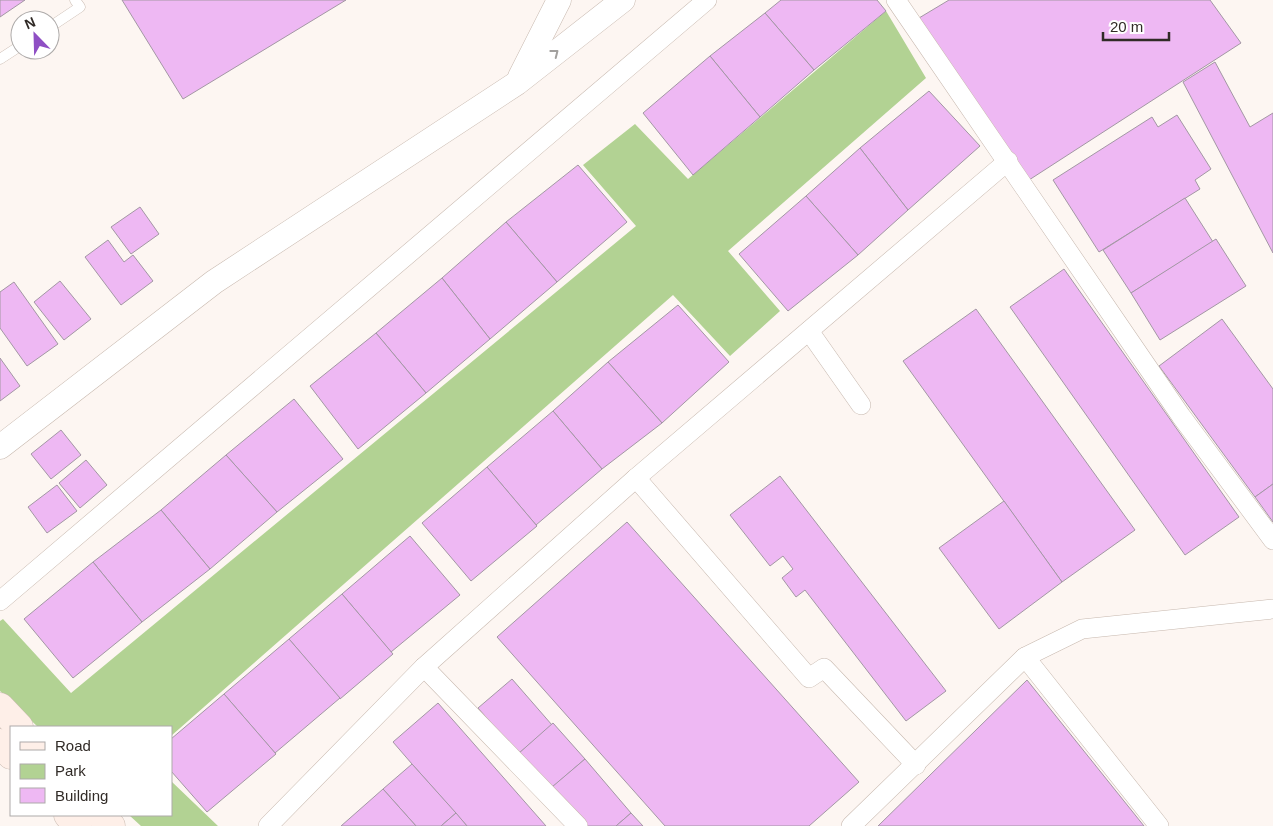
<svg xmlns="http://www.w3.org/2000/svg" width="1273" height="826" viewBox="0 0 1273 826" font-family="Helvetica,sans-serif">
<rect width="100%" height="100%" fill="#fdf6f2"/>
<g fill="#b2d293">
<polygon points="886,11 926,78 728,251 780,311 730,356 673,295 171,736 171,727 38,727 0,691 0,621 3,619 71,693 636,226 583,165 635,124 688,179"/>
<polygon points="171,781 218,826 141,826 129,815 171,815"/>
</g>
<g fill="#eeb8f3" stroke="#a397a4">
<polygon points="0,0 25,0 0,17"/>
<polygon points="122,0 346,0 183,99"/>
<polygon points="781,0 877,0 886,11 814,70 765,13"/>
<polygon points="949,0 1210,0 1241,43 1029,180 919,18"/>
<polygon points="765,13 814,70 760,117 710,56"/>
<polygon points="710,56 760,117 693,175 643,113"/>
<polygon points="1215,62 1250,127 1273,113 1273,253 1183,82"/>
<polygon points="929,91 980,146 908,210 860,148"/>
<polygon points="1177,115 1211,169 1195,180 1200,189 1099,252 1053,180 1152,117 1158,127"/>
<polygon points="860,148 908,210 858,255 806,196"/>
<polygon points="578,165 627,222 557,282 506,222"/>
<polygon points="806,196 858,255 788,311 739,254"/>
<polygon points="1185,198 1213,242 1131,293 1103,250"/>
<polygon points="140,207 159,234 131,254 111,227"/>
<polygon points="506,222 557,282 490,339 442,278"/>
<polygon points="1216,239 1246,286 1160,340 1131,293"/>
<polygon points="108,240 124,262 133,255 153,281 121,305 85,257"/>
<polygon points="1064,269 1239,517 1185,555 1010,307"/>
<polygon points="442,278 490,339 426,393 376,333"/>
<polygon points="60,281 91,319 64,340 34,302"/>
<polygon points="14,282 58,344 27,366 0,328 0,292"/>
<polygon points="678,305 729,362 662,423 608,362"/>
<polygon points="976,309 1135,530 1062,582 903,361"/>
<polygon points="1222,319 1273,389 1273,484 1255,497 1159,366"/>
<polygon points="376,333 426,393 358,449 310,386"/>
<polygon points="0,358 20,386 0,401"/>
<polygon points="608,362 662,423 602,469 553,411"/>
<polygon points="294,399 343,459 277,512 226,455"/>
<polygon points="553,411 602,469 536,525 487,467"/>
<polygon points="61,430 81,455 51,479 31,454"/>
<polygon points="226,455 277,512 210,569 161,510"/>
<polygon points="86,460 107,485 80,508 59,483"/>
<polygon points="487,467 537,526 471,581 422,523"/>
<polygon points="780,476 946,691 906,721 805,590 796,597 782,578 793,569 783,556 770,566 730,515"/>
<polygon points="1273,484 1273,522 1255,497"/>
<polygon points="57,485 77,511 47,533 28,507"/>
<polygon points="1004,501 1062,582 999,629 939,548"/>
<polygon points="161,510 210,569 142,622 93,562"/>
<polygon points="627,522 859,782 809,826 665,826 497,637"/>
<polygon points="410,536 460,595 391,652 342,594"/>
<polygon points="93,562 142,622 73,678 24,619"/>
<polygon points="342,594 393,654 340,699 289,639"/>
<polygon points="289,639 340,698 275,753 224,694"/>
<polygon points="512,679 552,725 518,754 478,708"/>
<polygon points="1027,680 1144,826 878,826"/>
<polygon points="224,694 276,754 207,812 171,771 171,739"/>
<polygon points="438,703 546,826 467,826 412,764 393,742"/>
<polygon points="553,723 585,759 549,790 518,754"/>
<polygon points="585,759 631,813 616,826 586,826 552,787"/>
<polygon points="412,764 456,813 441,826 416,826 383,789"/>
<polygon points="383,789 416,826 341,826"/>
<polygon points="456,813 467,826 441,826"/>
<polygon points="631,813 643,826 616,826"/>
</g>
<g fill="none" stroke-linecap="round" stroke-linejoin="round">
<defs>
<g id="service">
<polyline points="50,27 80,7 75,0"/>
<polyline points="0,59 20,46"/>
</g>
<g id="minor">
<polyline points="896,0 1181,416 1273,540"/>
<polyline points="809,331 861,405"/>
<polyline points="636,478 809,678 824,668 916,765"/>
<polyline points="0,601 707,0"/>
<polyline points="1025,657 1082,629 1273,609"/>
<polyline points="424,667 578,826"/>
<polyline points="268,826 424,667 636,478 1008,161"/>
<polyline points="851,826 1025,657 1159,826"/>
</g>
<g id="tertiary">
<polyline points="520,77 559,0"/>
<polyline points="0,447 214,282 517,83 623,0"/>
</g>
<g id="secondary">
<polyline points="0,707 19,727"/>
<polyline points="0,743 11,755"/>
<polyline points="68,815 78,826"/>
<polyline points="101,815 111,826"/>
</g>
</defs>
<use href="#service" stroke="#c7b8ae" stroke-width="11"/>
<use href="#minor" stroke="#c7b8ae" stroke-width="20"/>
<use href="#tertiary" stroke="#c7b8ae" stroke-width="25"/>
<use href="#secondary" stroke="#c7b8ae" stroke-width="29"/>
<use href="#service" stroke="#fff" stroke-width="10"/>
<use href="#minor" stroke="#fff" stroke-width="19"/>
<use href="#tertiary" stroke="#fff" stroke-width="24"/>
<use href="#secondary" stroke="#feefe8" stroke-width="28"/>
</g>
<defs><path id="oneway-chevron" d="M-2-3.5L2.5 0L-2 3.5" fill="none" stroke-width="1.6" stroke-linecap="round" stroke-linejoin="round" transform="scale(1.25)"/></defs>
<use stroke="#a2a09e" href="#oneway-chevron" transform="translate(555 53) rotate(-38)"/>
<rect x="10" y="726" width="162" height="90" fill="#ffffff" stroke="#adaaa9"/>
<rect x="20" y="742" width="25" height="8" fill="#feefe8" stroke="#adaaa9"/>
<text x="55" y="751" font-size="15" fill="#312b27">Road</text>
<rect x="20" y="764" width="25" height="15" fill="#b2d293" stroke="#adaaa9"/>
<text x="55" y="776" font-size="15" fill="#312b27">Park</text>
<rect x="20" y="788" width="25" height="15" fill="#eeb8f3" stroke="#adaaa9"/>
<text x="55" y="801" font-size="15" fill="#312b27">Building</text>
<g transform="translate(35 35) rotate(337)"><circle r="24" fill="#ffffff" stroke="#adaaa9"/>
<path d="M0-4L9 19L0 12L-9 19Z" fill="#8f4fc4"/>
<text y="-8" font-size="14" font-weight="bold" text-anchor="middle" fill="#312b27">N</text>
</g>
<path d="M1103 32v8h66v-8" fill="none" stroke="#312b27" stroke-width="2.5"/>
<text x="1110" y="32" font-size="15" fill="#312b27" stroke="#ffffff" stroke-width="4" paint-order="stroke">20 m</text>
</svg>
